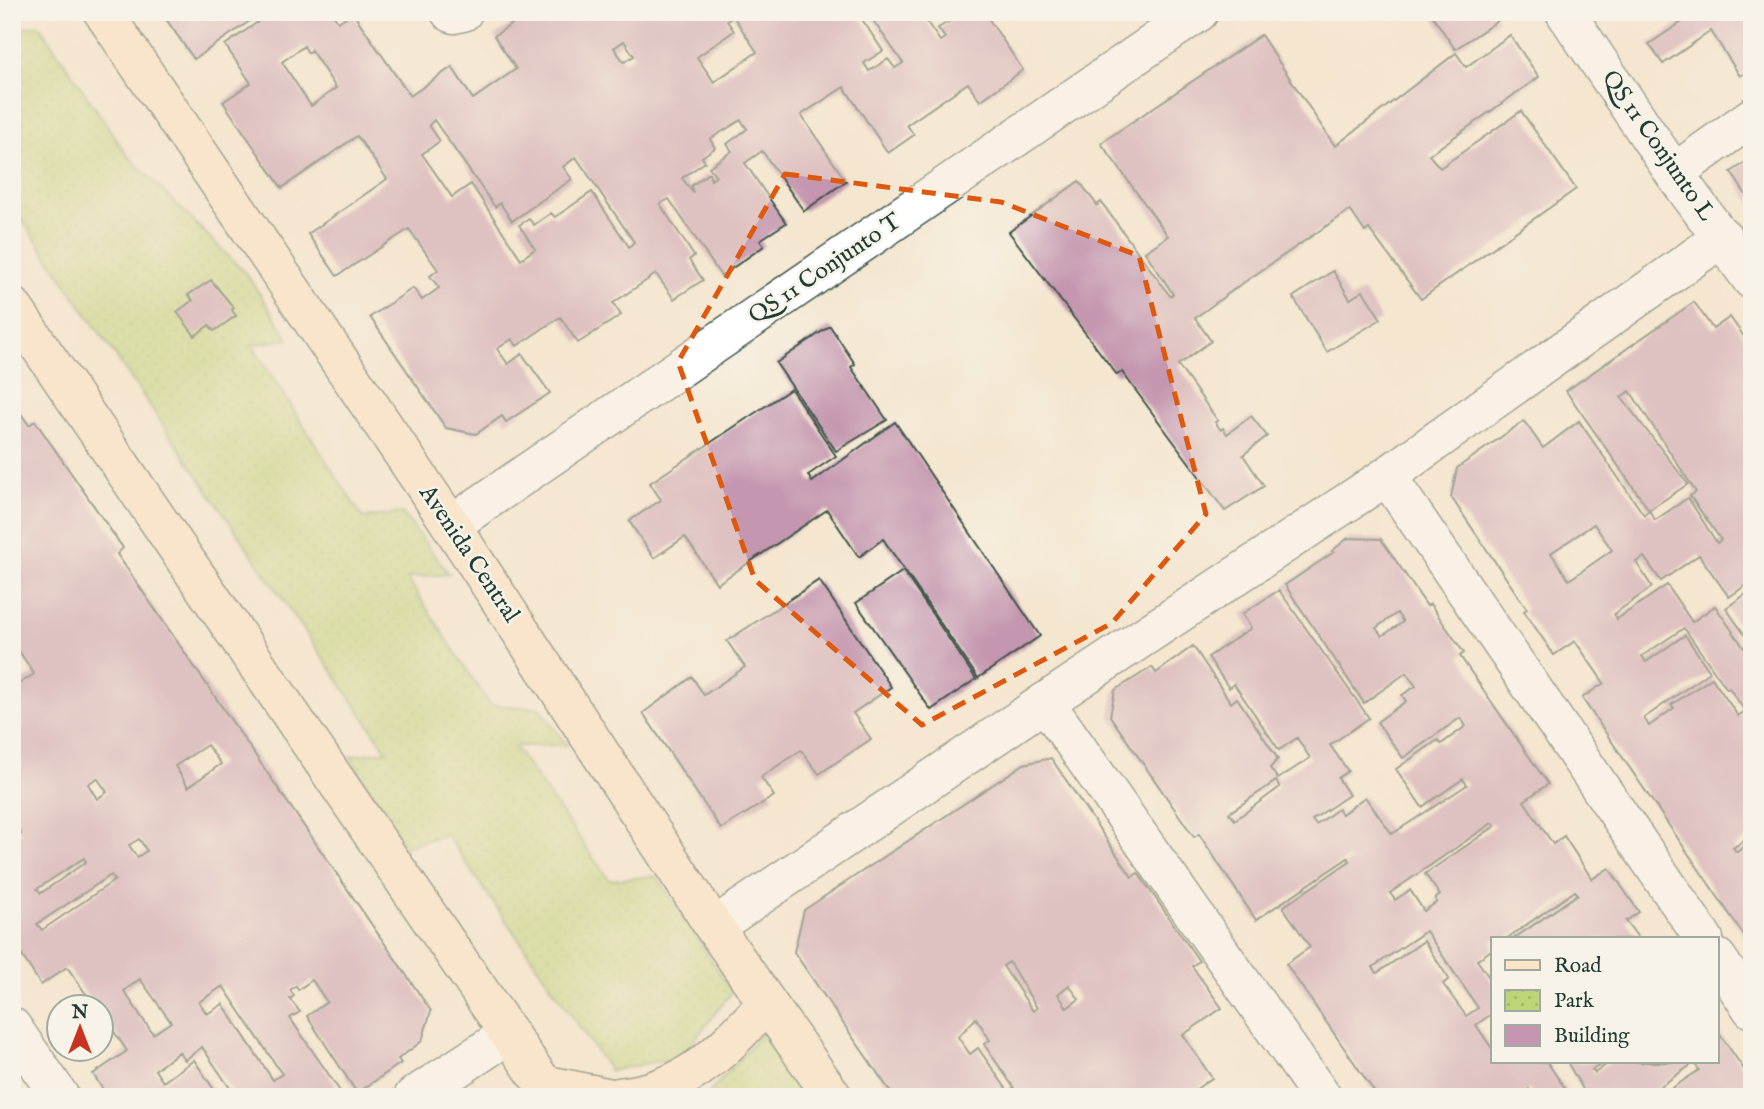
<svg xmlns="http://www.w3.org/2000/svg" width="1764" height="1109" viewBox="0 0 1764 1109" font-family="'IM FELL English',serif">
<defs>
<pattern id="park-dots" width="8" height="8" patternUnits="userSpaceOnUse" patternTransform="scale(1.75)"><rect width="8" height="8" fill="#bdd478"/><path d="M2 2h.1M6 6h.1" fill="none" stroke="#a2b768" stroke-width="1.8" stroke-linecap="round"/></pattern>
</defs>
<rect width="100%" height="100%" fill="#f7f3e8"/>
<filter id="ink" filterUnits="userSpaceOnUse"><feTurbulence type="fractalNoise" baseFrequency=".0143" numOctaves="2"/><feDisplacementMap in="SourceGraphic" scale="14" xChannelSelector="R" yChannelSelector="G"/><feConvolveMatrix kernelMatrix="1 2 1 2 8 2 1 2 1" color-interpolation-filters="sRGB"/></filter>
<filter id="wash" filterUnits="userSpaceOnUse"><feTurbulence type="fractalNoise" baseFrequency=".00686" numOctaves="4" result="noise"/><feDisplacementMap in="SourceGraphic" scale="28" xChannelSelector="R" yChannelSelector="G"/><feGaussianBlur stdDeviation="1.57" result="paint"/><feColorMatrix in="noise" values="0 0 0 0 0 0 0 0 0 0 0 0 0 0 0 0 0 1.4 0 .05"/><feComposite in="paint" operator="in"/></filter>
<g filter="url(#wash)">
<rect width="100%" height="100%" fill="#f4e6cf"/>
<g fill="url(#park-dots)" stroke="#6e8856" stroke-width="2">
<polygon points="39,25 127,155 247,275 289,339 252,345 363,518 402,513 449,574 407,578 490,705 539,708 567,745 514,746 609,880 657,876 732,992 682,1056 610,1071 446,834 404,847 350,756 387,751 12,205 12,30"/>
<polygon points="763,1032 805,1097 706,1097"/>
</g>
<g id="blocks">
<g fill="#c496af" fill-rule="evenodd">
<polygon points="161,12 263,12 194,59"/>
<path d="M 272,12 L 331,12 L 338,22 L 353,13 L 410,96 L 452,67 L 473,99 L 516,69 L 494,36 L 530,12 L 857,12 L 883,51 L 864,63 L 869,71 L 888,59 L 895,68 L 903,63 L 867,12 L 920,12 L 940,41 L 945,38 L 938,28 L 950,21 L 944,14 L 984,12 L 1023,70 L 980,101 L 968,83 L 907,125 L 914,135 L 888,153 L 844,87 L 801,115 L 846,181 L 804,211 L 762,151 L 745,163 L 786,223 L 760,240 L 764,246 L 721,276 L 669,199 L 660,204 L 694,256 L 689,260 L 703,280 L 674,299 L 656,274 L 613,303 L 621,315 L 578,343 L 560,317 L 517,346 L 512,339 L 497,349 L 508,364 L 522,354 L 550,393 L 506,422 L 502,416 L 476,434 L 446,428 L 370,317 L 413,288 L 422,300 L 439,288 L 430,276 L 438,270 L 409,229 L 337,276 L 308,234 L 387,179 L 357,136 L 282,188 L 223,102 L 251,83 L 225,45 ZM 733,16 L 757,52 L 714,82 L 697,57 L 734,31 L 727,21 ZM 624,41 L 634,56 L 624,62 L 614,48 ZM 304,46 L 308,53 L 311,50 L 336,88 L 311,106 L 282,62 ZM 434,120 L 495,207 L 500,203 L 512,221 L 572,179 L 563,167 L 576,157 L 634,242 L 629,247 L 592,192 L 555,217 L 551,213 L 534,225 L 529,219 L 519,225 L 535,249 L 521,259 L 471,184 L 452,197 L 422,154 L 440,141 L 429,125 ZM 741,120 L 747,129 L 727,144 L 732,151 L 709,167 L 716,176 L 711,180 L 709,173 L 691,186 L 693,193 L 682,178 L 705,162 L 702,157 L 715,148 L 710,139 Z"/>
<polygon points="1430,12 1493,12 1499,20 1455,49"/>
<polygon points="1680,12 1752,12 1752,68 1740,76 1711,31 1663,64 1649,44 1685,20"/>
<polygon points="1261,35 1335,146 1456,53 1466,67 1510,35 1539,77 1429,155 1440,168 1521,111 1576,189 1421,299 1369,229 1365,232 1350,210 1243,283 1195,318 1211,341 1178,365 1218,421 1215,422 1221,430 1223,428 1227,434 1251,416 1267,436 1243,455 1264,486 1225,511 1122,372 1117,375 1009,232 1079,181 1097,205 1101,202 1170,296 1173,294 1145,252 1168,236 1101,143"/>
<polygon points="1752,158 1752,204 1731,172"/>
<polygon points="1333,271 1350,299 1363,291 1381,319 1327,352 1293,297"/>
<polygon points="211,280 234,308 232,310 236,316 214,331 209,325 195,336 177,312 193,300 188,295"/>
<path d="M 1694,302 L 1713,329 L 1730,317 L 1752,348 L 1752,581 L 1729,597 L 1699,555 L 1661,581 L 1644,557 L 1636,562 L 1652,587 L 1614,614 L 1617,619 L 1667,585 L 1692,622 L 1715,606 L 1744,648 L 1751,644 L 1726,608 L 1752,590 L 1752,835 L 1733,848 L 1737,852 L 1752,841 L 1752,947 L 1582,698 L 1604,683 L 1575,641 L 1554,655 L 1524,611 L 1527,609 L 1451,497 L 1457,468 L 1524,421 L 1543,448 L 1579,421 L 1644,515 L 1649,510 L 1566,391 ZM 1630,391 L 1696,492 L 1690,496 L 1721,540 L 1717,543 L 1688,498 L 1655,520 L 1649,510 L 1688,484 L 1621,397 ZM 1594,524 L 1612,550 L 1569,580 L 1551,553 ZM 1684,628 L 1727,689 L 1729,688 L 1745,711 L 1738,716 L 1712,678 L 1671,705 L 1674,708 L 1649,726 L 1644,718 L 1710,672 L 1685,635 L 1646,662 L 1642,656 Z"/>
<polygon points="830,326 855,364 851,367 887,420 836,451 776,363"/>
<polygon points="791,389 836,456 808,475 812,482 895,422 1040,636 978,678 883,539 859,557 827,510 717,584 685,537 654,558 629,521 661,500 650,483"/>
<path d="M 12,401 L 29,425 L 35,421 L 123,548 L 117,554 L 431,1011 L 422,1041 L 398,1059 L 401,1063 L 357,1093 L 307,1016 L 327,1002 L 312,980 L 298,990 L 296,986 L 290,990 L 294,996 L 290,999 L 300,1012 L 290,1018 L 342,1094 L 338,1097 L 236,1097 L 202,1047 L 185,1060 L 179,1052 L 155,1070 L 163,1082 L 194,1060 L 219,1097 L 108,1097 L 93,1074 L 127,1051 L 102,1014 L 102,1007 L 95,1007 L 67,967 L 41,985 L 12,940 L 12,886 L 19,881 L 15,877 L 12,878 L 12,840 L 21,834 L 12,820 L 12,674 L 19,684 L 34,674 L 19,651 L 12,655 ZM 207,745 L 221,764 L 188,787 L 175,766 ZM 97,778 L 107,792 L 97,799 L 88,784 ZM 139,839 L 147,851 L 137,857 L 129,845 ZM 84,858 L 86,862 L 41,893 L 37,889 ZM 111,875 L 115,880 L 42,930 L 37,924 ZM 140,979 L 171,1022 L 153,1034 L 124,991 ZM 223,986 L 282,1074 L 273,1080 L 223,1004 L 207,1014 L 199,1002 Z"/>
<path d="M 1348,538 L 1381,539 L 1427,606 L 1430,604 L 1464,653 L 1460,656 L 1548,784 L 1524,801 L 1553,844 L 1564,836 L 1592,879 L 1609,868 L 1639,912 L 1626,921 L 1639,939 L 1513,939 L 1578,894 L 1575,891 L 1506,939 L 1493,939 L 1493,949 L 1477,960 L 1493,983 L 1493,1013 L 1476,1025 L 1493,1050 L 1493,1062 L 1547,1062 L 1571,1097 L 1534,1097 L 1529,1089 L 1524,1093 L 1527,1097 L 1378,1097 L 1286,964 L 1310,947 L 1283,907 L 1350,861 L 1348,858 L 1256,920 L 1199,834 L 1194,837 L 1110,716 L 1115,690 L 1152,667 L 1156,673 L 1193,646 L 1231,703 L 1237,698 L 1278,759 L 1270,768 L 1278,779 L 1310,758 L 1297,738 L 1279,750 L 1234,684 L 1229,688 L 1208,657 L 1251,628 L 1242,614 L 1279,590 L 1369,718 L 1330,745 L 1348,771 L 1338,778 L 1349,795 L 1312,820 L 1316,825 L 1338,809 L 1342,814 L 1365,797 L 1392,834 L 1467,785 L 1463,779 L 1422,807 L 1396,769 L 1438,740 L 1441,744 L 1466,726 L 1460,718 L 1403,758 L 1377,722 L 1406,701 L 1402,695 L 1416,686 L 1406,673 L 1364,703 L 1285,585 L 1334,552 L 1332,551 ZM 1397,613 L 1403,622 L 1382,636 L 1376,628 ZM 1276,781 L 1280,787 L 1235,820 L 1229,813 ZM 1492,823 L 1495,826 L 1425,874 L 1440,895 L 1435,899 L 1437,902 L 1424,911 L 1410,890 L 1395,900 L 1390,893 ZM 1426,931 L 1478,1008 L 1466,1016 L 1443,984 L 1449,979 L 1424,941 L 1377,973 L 1373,967 Z"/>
<polygon points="903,571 976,679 931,710 856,603"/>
<polygon points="819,580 891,687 853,713 871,739 819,774 801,750 761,777 774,796 721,829 643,713 692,677 704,695 745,667 727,641"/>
<path d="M 1051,758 L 1132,877 L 1138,873 L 1199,961 L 1192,966 L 1222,1008 L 1183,1035 L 1212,1078 L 1185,1097 L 894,1097 L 794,952 L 804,910 L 1024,764 ZM 1009,962 L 1037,1008 L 1033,1011 L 1003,966 ZM 1069,985 L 1079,999 L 1067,1008 L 1058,994 ZM 976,1018 L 990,1040 L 984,1044 L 1014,1088 L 1008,1091 L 978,1048 L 970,1054 L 958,1037 Z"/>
<polygon points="1717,1030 1752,1081 1752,1097 1659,1097 1699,1070 1694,1063 1645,1097 1576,1097 1584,1091 1567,1062 1605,1062 1592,1070 1595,1073 1610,1062 1717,1062"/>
</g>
</g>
</g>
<g filter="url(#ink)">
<use href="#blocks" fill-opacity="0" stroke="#3f564b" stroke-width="2"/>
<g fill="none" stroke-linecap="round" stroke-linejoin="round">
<defs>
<g id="street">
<polyline points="450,12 454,14 463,12"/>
<polyline points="1565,12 1674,173 1752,280"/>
<polyline points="1674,173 1752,117"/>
<polyline points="1387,476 1704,939"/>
<polyline points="451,525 1199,12"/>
<polyline points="1045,702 1322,1097"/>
<polyline points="714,927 1045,702 1387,476 1723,237"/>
<polyline points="1717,958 1752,1009"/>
<polyline points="12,1027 60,1097"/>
<polyline points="413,1097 508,1035"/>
</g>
<g id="secondary">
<polyline points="103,12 451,525 714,927 833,1097"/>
<polyline points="12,306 552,1097"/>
<polyline points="543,1084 607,1097"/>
<path d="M 619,1097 C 688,1090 722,1051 767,1003"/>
</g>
</defs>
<use href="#street" stroke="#3f564b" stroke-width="41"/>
<use href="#secondary" stroke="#3f564b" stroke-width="41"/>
<use href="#street" stroke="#fff" stroke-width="38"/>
<use href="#secondary" stroke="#ffe4c6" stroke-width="38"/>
</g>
</g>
<path d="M0 0H1764V1109H0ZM 785,174 L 1001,202 L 1139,256 L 1206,514 L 1112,623 L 922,725 L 755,580 L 678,362 Z" fill="#f4e6cf" fill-opacity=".55" fill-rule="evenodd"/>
<path fill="none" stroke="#de580e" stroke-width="5" stroke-dasharray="14 9" stroke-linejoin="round" d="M 785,174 L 1001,202 L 1139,256 L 1206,514 L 1112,623 L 922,725 L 755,580 L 678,362 Z"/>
<g text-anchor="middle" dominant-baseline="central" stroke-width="5" stroke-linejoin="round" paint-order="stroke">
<g font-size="24" fill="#1f3d34" stroke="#f7f3e8">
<text transform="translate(1658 146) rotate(55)">QS 11 Conjunto L</text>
<text transform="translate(825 269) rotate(-34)">QS 11 Conjunto T</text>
<text transform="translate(469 554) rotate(56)">Avenida Central</text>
</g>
</g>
<rect width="1764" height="1109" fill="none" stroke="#f7f3e8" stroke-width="42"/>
<rect x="1491" y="937" width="228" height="126" fill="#f7f3e8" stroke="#a1aaa0" stroke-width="2"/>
<rect x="1505" y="960" width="35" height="10" fill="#ffe4c6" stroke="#a1aaa0" stroke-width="2"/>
<text x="1554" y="972" font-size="21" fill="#1f3d34">Road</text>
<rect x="1505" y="990" width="35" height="21" fill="url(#park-dots)" stroke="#a1aaa0" stroke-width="2"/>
<text x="1554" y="1007" font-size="21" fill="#1f3d34">Park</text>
<rect x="1505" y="1025" width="35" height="21" fill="#c496af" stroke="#a1aaa0" stroke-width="2"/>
<text x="1554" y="1042" font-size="21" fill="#1f3d34">Building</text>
<g transform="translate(80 1028)"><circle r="33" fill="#f7f3e8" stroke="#a1aaa0" stroke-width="2"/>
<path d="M0-5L12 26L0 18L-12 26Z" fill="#c8321e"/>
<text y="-10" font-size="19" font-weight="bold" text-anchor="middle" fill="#1f3d34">N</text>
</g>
</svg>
